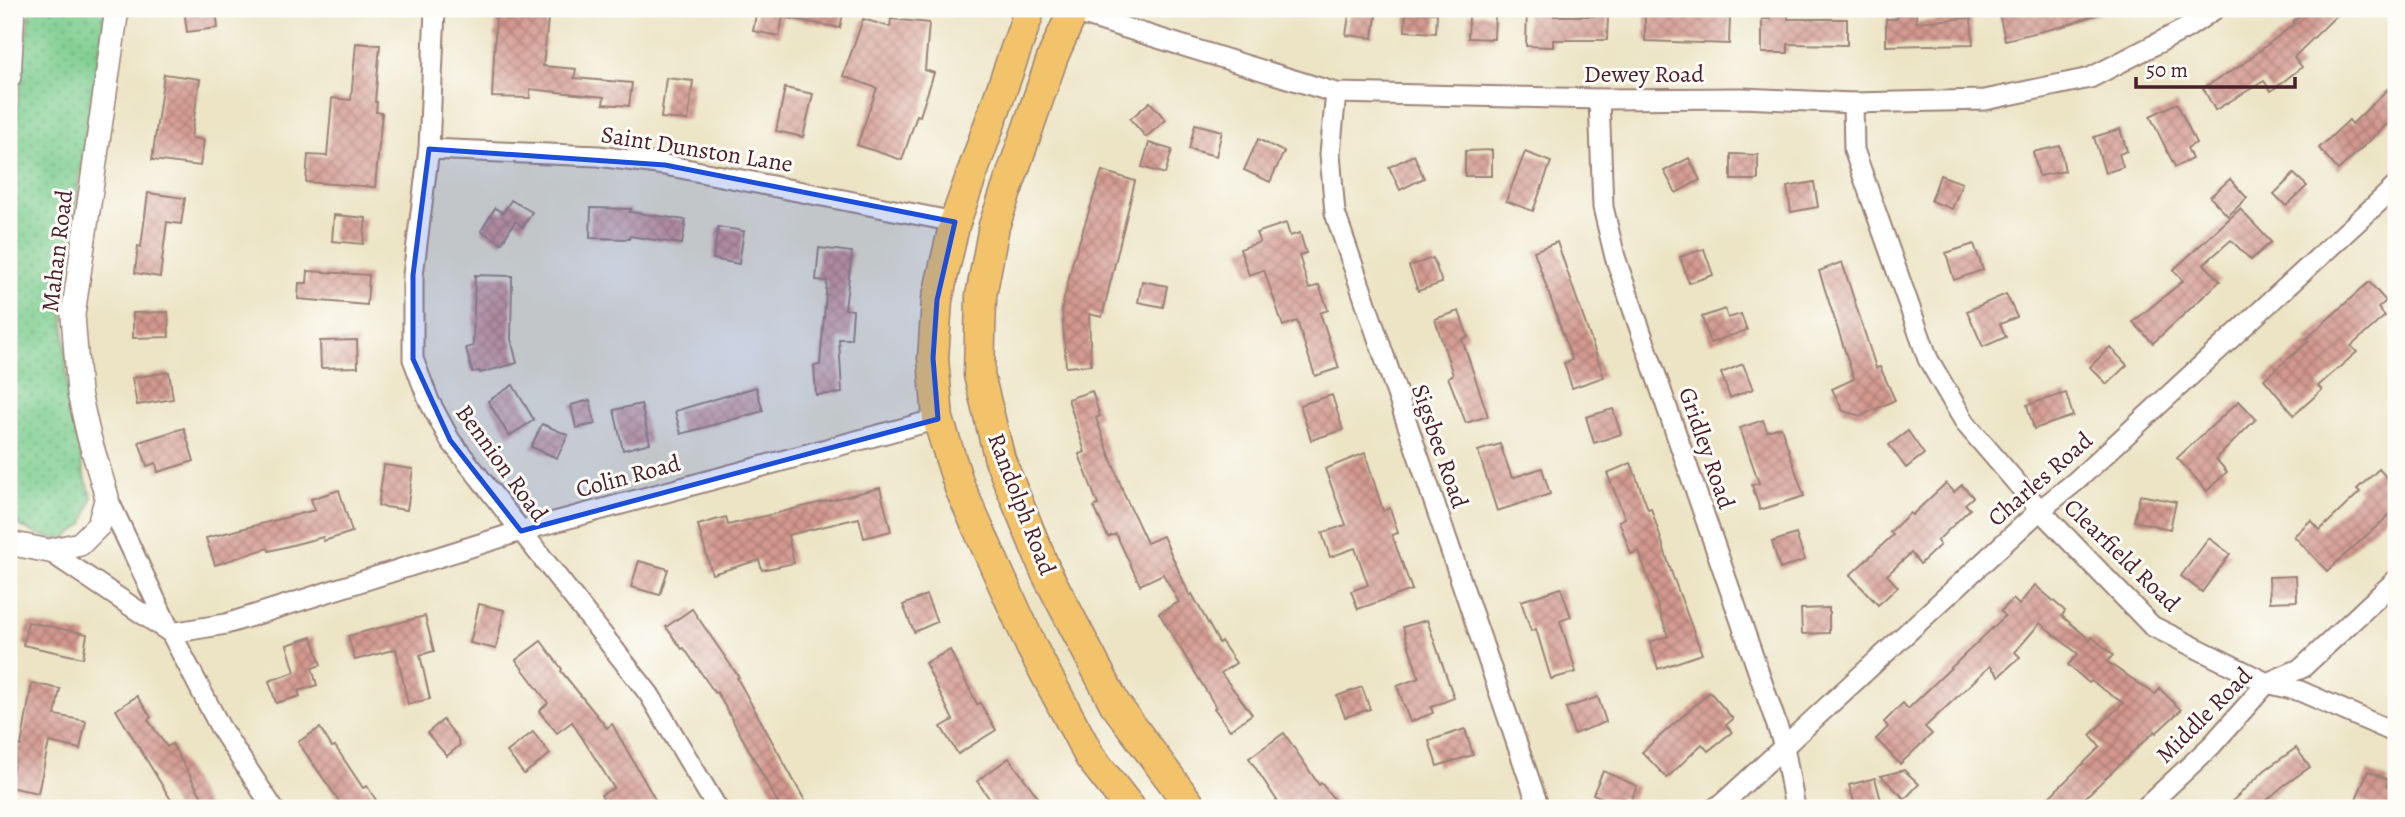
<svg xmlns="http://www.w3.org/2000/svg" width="2405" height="817" viewBox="0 0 2405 817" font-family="Alegreya,serif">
<defs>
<pattern id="green-dots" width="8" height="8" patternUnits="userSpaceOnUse" patternTransform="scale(1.75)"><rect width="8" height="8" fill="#7acc8d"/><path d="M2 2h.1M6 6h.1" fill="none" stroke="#66a573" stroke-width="1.8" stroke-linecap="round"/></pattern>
<pattern id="building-cross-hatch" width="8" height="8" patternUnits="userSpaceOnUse" patternTransform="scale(1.75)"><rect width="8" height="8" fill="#d3998f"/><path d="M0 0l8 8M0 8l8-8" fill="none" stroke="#ad7c75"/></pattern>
</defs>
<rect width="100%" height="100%" fill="#fdfcf7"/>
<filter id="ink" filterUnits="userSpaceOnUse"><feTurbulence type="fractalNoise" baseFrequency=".0143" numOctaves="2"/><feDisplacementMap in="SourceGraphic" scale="14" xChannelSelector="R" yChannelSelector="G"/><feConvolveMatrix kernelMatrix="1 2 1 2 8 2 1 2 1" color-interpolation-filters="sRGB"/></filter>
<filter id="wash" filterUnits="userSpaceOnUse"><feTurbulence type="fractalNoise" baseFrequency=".00686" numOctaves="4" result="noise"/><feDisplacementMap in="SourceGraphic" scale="28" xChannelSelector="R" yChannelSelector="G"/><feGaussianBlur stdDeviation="1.57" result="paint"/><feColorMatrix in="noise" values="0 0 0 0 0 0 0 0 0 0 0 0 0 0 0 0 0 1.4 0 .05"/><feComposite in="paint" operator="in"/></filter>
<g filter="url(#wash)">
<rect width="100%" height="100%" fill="#ece4c5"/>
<polygon fill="url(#green-dots)" stroke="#62765c" stroke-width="2" points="30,9 106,9 67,259 63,305 68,394 84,475 92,497 84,524 62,541 37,534 15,523 9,482 9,168"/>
<g id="blocks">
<g fill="url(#building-cross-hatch)">
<polygon points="184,9 216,9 218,28 187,32"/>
<polygon points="757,9 844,9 840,28 783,17 779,36 753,31"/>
<polygon points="1350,9 1377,9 1373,38 1346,35"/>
<polygon points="1527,9 1554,9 1554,16 1608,16 1607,40 1553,40 1553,47 1526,46"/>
<polygon points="1645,9 1673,9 1673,16 1730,18 1729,44 1645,41"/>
<polygon points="1897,9 1916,9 1916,22 1971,18 1973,44 1886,46 1886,19 1897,19"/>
<polygon points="1998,9 2107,9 2107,11 2064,26 2005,40"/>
<polygon points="2307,9 2343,9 2294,57 2302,67 2271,91 2264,81 2215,110 2203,88 2240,66 2294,24 2293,22"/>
<polygon points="1770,10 1788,10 1788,19 1847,19 1847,45 1788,44 1788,53 1762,53 1762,19 1770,19"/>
<polygon points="1406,12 1437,13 1436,33 1405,31"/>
<polygon points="1469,14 1495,14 1494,39 1468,38"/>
<polygon points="496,15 548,19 543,66 576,69 574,78 632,83 629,106 603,104 604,97 530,89 530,98 492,97"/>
<polygon points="863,19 890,27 891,19 929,23 925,70 934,73 920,116 917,115 902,160 857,145 877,88 843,76"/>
<polygon points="356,43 380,45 375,102 377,102 376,112 382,113 375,187 306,182 308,155 327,156 332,98 351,100"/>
<polygon points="164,74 200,79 191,138 204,140 200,166 152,160"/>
<polygon points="666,78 693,81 688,120 661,118"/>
<polygon points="785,88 813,94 803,137 776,131"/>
<polygon points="2388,89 2396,98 2396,116 2338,170 2319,148 2349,120 2352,124"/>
<polygon points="1150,102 1166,120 1146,137 1130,119"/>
<polygon points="2177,103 2196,143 2187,148 2192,159 2175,167 2150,116"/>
<polygon points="1195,124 1222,131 1216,156 1189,149"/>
<polygon points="2120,129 2127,151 2119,154 2123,167 2105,173 2094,137"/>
<polygon points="1258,139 1284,152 1270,182 1244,170"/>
<polygon points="1149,143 1172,150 1165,174 1142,167"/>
<polygon points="2060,146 2065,171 2039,176 2033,152"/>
<polygon points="1492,150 1492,176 1465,176 1465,151"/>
<polygon points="1525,152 1551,162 1533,211 1506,201"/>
<polygon points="1731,154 1758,155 1758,180 1731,180"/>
<polygon points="1414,155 1424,178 1400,190 1389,167"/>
<polygon points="1689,158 1700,180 1676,193 1664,171"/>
<polygon points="1102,171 1135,181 1102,317 1089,314 1091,365 1066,367 1062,308 1073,261"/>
<polygon points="2294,174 2307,186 2286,206 2274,194"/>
<polygon points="1940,175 1962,183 1952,209 1931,201"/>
<polygon points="2230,179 2247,198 2228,216 2210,197"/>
<polygon points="1814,182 1818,207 1791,212 1787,187"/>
<polygon points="148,193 185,198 181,224 167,222 160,277 135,273 138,246 141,247"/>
<polygon points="511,200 532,212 523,227 515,221 502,243 481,231 495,208 503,213"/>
<polygon points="591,208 631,209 630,212 686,220 682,244 630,236 629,239 590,238"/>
<polygon points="2240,209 2271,242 2251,260 2231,240 2204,264 2220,281 2153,343 2133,322 2183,281 2173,270"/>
<polygon points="334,215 366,218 363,244 332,241"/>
<polygon points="1286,223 1290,236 1300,233 1306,253 1299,255 1309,289 1319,285 1328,310 1320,313 1339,368 1315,376 1297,321 1283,326 1264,270 1249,275 1240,249 1260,242 1256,233"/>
<polygon points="718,227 744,231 739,264 713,259"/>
<polygon points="1557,242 1604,377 1572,388 1564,363 1572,360 1534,251"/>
<polygon points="1974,244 1983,270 1954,280 1946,253"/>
<polygon points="819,248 852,252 845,309 853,310 851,339 839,339 842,393 816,395 814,366 820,365 827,281 816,280"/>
<polygon points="1704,249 1713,275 1689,283 1680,257"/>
<polygon points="1433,258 1442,283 1418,291 1409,266"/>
<polygon points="1842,262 1876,368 1880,367 1895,400 1861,416 1843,411 1832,389 1854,379 1819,271"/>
<polygon points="308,271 369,275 367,305 298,299 299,283 307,283"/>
<polygon points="475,275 512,276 511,339 517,363 480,373 479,371 472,372 466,348 473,346"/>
<polygon points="1142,281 1167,286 1163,307 1138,302"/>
<polygon points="2369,282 2386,301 2378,308 2385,316 2351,346 2357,352 2318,386 2322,390 2294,415 2264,379 2309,341 2306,339"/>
<polygon points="2006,294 2017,317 2000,324 2006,337 1983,347 1967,311"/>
<polygon points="1725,309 1728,318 1741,314 1747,330 1710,343 1702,317"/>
<polygon points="1459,311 1468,337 1462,339 1488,416 1466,423 1448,377 1453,375 1435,319"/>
<polygon points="168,312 169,337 133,338 133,313"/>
<polygon points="357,340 358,367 321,368 320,341"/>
<polygon points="2110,347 2127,365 2107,384 2090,367"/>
<polygon points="1743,364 1753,389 1730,398 1721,373"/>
<polygon points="169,372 173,399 137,405 132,378"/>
<polygon points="513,385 534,420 509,436 488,401"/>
<polygon points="756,387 763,411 681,434 675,411"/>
<polygon points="1092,391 1100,416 1096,418 1124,494 1147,543 1163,536 1190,596 1192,594 1219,643 1221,641 1236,663 1221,673 1252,714 1230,730 1214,708 1216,707 1159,613 1179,602 1163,574 1140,585 1116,534 1108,537 1094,507 1098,505 1079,454 1085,452 1068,399"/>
<polygon points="2066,393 2073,416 2034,429 2027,405"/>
<polygon points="1332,395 1343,430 1311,440 1300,405"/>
<polygon points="590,400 595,424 576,428 571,405"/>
<polygon points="2239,401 2256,419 2216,459 2227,472 2207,491 2177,458"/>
<polygon points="641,404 650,443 623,450 614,410"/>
<polygon points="1613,409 1621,434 1594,443 1586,417"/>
<polygon points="1763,420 1767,431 1781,427 1804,496 1760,510 1752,485 1759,483 1740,428"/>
<polygon points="542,424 568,435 557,458 531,447"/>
<polygon points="184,428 194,461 158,472 156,463 147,466 139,442"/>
<polygon points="1908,431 1924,454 1906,468 1889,445"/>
<polygon points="1500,444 1512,478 1542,468 1550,494 1497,511 1478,451"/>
<polygon points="1365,453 1383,511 1390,508 1398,533 1392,535 1412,590 1358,609 1351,591 1368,585 1355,548 1330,557 1322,533 1346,525 1325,469"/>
<polygon points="1631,463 1648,509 1651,508 1672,574 1702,654 1658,669 1650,642 1668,636 1639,551 1631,554 1619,521 1625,518 1607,473"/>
<polygon points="384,465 413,469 407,510 378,506"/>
<polygon points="2379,469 2396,488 2396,509 2327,571 2294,536 2311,520 2320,530 2360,492 2357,489"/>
<polygon points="1946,483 1954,492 1962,485 1973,497 1965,504 1970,509 1937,541 1940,545 1920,564 1911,553 1887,575 1898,587 1878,605 1850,575 1893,535 1890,532 1910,513 1912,515"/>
<polygon points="880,488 891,531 864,538 859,518 788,535 794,563 762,570 759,560 712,574 698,525 726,517 728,525"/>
<polygon points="339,490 352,532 324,541 323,537 269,551 268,548 215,565 206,538 315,510 311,499"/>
<polygon points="2140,495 2176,502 2170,529 2134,521"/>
<polygon points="1796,534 1805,560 1780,569 1772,542"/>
<polygon points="2209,538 2230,554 2202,592 2181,576"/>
<polygon points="639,561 668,569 660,595 631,587"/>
<polygon points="2296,576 2297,601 2270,602 2269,577"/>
<polygon points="2035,585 2065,611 2062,616 2090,640 2092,637 2113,655 2107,662 2155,694 2160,689 2181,710 2156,733 2155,731 2074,808 2038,808 2100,747 2090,735 2123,703 2091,681 2089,683 2068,665 2078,654 2040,623 2015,652 2020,657 1999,676 1990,666 1925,727 1932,734 1900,764 1876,739 1888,727 1884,722 1903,703 1908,709 2005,616 2001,611 2013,599 2019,605"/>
<polygon points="1561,588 1571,617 1560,621 1576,672 1551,679 1536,629 1531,631 1521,601"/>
<polygon points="926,595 937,622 914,632 903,605"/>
<polygon points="479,604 504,610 496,649 470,643"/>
<polygon points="1829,608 1829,633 1802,634 1801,609"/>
<polygon points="692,609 739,677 737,678 809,808 781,808 717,692 715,693 684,648 682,649 666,627"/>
<polygon points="425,616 434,651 420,655 430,699 408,704 396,649 355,660 348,636"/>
<polygon points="1427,620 1454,698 1431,707 1433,713 1410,722 1397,686 1419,678 1403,627"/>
<polygon points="28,622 87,634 83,658 23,645"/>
<polygon points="312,637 321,665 312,668 317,685 298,691 300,696 276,703 269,681 295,672 287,645"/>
<polygon points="541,641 562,669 561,671 607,728 612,724 656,801 642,808 608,808 601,795 614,788 572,722 557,733 539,711 548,703 516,660"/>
<polygon points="950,650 977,704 980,703 996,730 958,754 941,727 953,720 925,663"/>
<polygon points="32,683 60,689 55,715 86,721 80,749 49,742 38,793 9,787 18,745 21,746"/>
<polygon points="1362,687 1370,709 1345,717 1337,696"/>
<polygon points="1710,692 1733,719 1726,725 1732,732 1708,751 1702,744 1667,778 1642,752"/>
<polygon points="137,696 151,717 148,720 167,747 172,744 208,808 176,808 116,710"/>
<polygon points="1598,697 1606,722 1574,734 1566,708"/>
<polygon points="443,720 457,737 460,745 447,756 427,733"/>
<polygon points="320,728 332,747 335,746 363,788 367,786 381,808 344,808 298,742"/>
<polygon points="1465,729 1473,755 1437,766 1429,741"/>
<polygon points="533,732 550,754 524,774 507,752"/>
<polygon points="1284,733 1319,785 1321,783 1341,808 1282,808 1249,758"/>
<polygon points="2296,748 2310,767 2283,786 2258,808 2225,808 2265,770"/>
<polygon points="1009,758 1046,808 996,808 977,781"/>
<polygon points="1904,770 1919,784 1905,799 1881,776"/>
<polygon points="1603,771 1637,786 1631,801 1620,797 1618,804 1593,794"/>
<polygon points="2368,771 2390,780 2387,785 2396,789 2396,800 2393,808 2380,808 2356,799"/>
<polygon points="1875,778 1883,808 1856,808 1849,785"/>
</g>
</g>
</g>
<g filter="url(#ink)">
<use href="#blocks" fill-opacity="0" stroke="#9b8278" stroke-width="2"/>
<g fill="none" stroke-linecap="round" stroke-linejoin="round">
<defs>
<g id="minor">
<polyline points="435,9 429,149 413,275 413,359 429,401 450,440 649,694 717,808"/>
<polyline points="1064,9 1336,93 1599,99 1741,98 1853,103 1985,100 2090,78 2187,28 2215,9"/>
<polyline points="1336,93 1330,154 1335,213 1539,808"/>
<polyline points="1599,99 1603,207 1615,257 1784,746 1795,808"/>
<polyline points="1853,103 1854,150 1928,359 1966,424 2040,510 2152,626 2267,683 2300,691 2396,733"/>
<polyline points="429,149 598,156 665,165 955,222"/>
<polyline points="107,497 171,633 226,624 521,531 938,419"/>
<polyline points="49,551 171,633 220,727 273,808"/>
<polyline points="1715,808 1723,803 2040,510 2075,482 2396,186"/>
<polyline points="2145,808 2212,745 2267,683 2302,668 2396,580"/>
</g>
<g id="tertiary">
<polyline points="9,76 13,9"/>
<polyline points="9,543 49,551 80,544 99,525 107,497 89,437 79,393 73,315 117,9"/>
</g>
<g id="primary">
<polyline points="1030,9 955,222 937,300 933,358 938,419 960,488 1032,648 1090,757 1130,808"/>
<polyline points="1074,9 1053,56 994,226 981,296 979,375 1000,460 1046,572 1115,704 1192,808"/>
</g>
</defs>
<use href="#minor" stroke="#9b8278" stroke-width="23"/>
<use href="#tertiary" stroke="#9b8278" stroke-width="26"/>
<use href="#primary" stroke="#9b8278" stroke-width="33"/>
<use href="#minor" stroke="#fff" stroke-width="19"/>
<use href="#tertiary" stroke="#fff" stroke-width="23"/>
<use href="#primary" stroke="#f2c36a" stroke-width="30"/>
</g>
</g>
<path fill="#1d4ed8" fill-opacity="0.2" stroke="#1d4ed8" stroke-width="5" stroke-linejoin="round" d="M 429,149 L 665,165 L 955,222 L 937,300 L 933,358 L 938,419 L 521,531 L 450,440 L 413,359 L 413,275 Z"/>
<g text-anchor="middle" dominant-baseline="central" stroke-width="6" stroke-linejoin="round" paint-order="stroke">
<g font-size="24" fill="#4a1f2b" stroke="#fdfcf7">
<text x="1644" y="74">Dewey Road</text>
<text transform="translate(697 149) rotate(9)">Saint Dunston Lane</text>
<text transform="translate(57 251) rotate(-83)">Mahan Road</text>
<text transform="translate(1440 446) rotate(71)">Sigsbee Road</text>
<text transform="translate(1707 448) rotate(71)">Gridley Road</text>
<text transform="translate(502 463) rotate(54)">Bennion Road</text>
<text transform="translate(628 476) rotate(-15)">Colin Road</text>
<text transform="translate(2040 479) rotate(-41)">Charles Road</text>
<text transform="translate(1022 504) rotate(69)">Randolph Road</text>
<text transform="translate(2122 555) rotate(44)">Clearfield Road</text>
<text transform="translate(2204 715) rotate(-45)">Middle Road</text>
</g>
</g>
<rect width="2405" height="817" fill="none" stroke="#fdfcf7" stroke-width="35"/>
<path d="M2136 77v10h159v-10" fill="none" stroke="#4a1f2b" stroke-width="3.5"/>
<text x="2146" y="77" font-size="21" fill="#4a1f2b" stroke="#fdfcf7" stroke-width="5" paint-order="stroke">50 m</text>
</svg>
